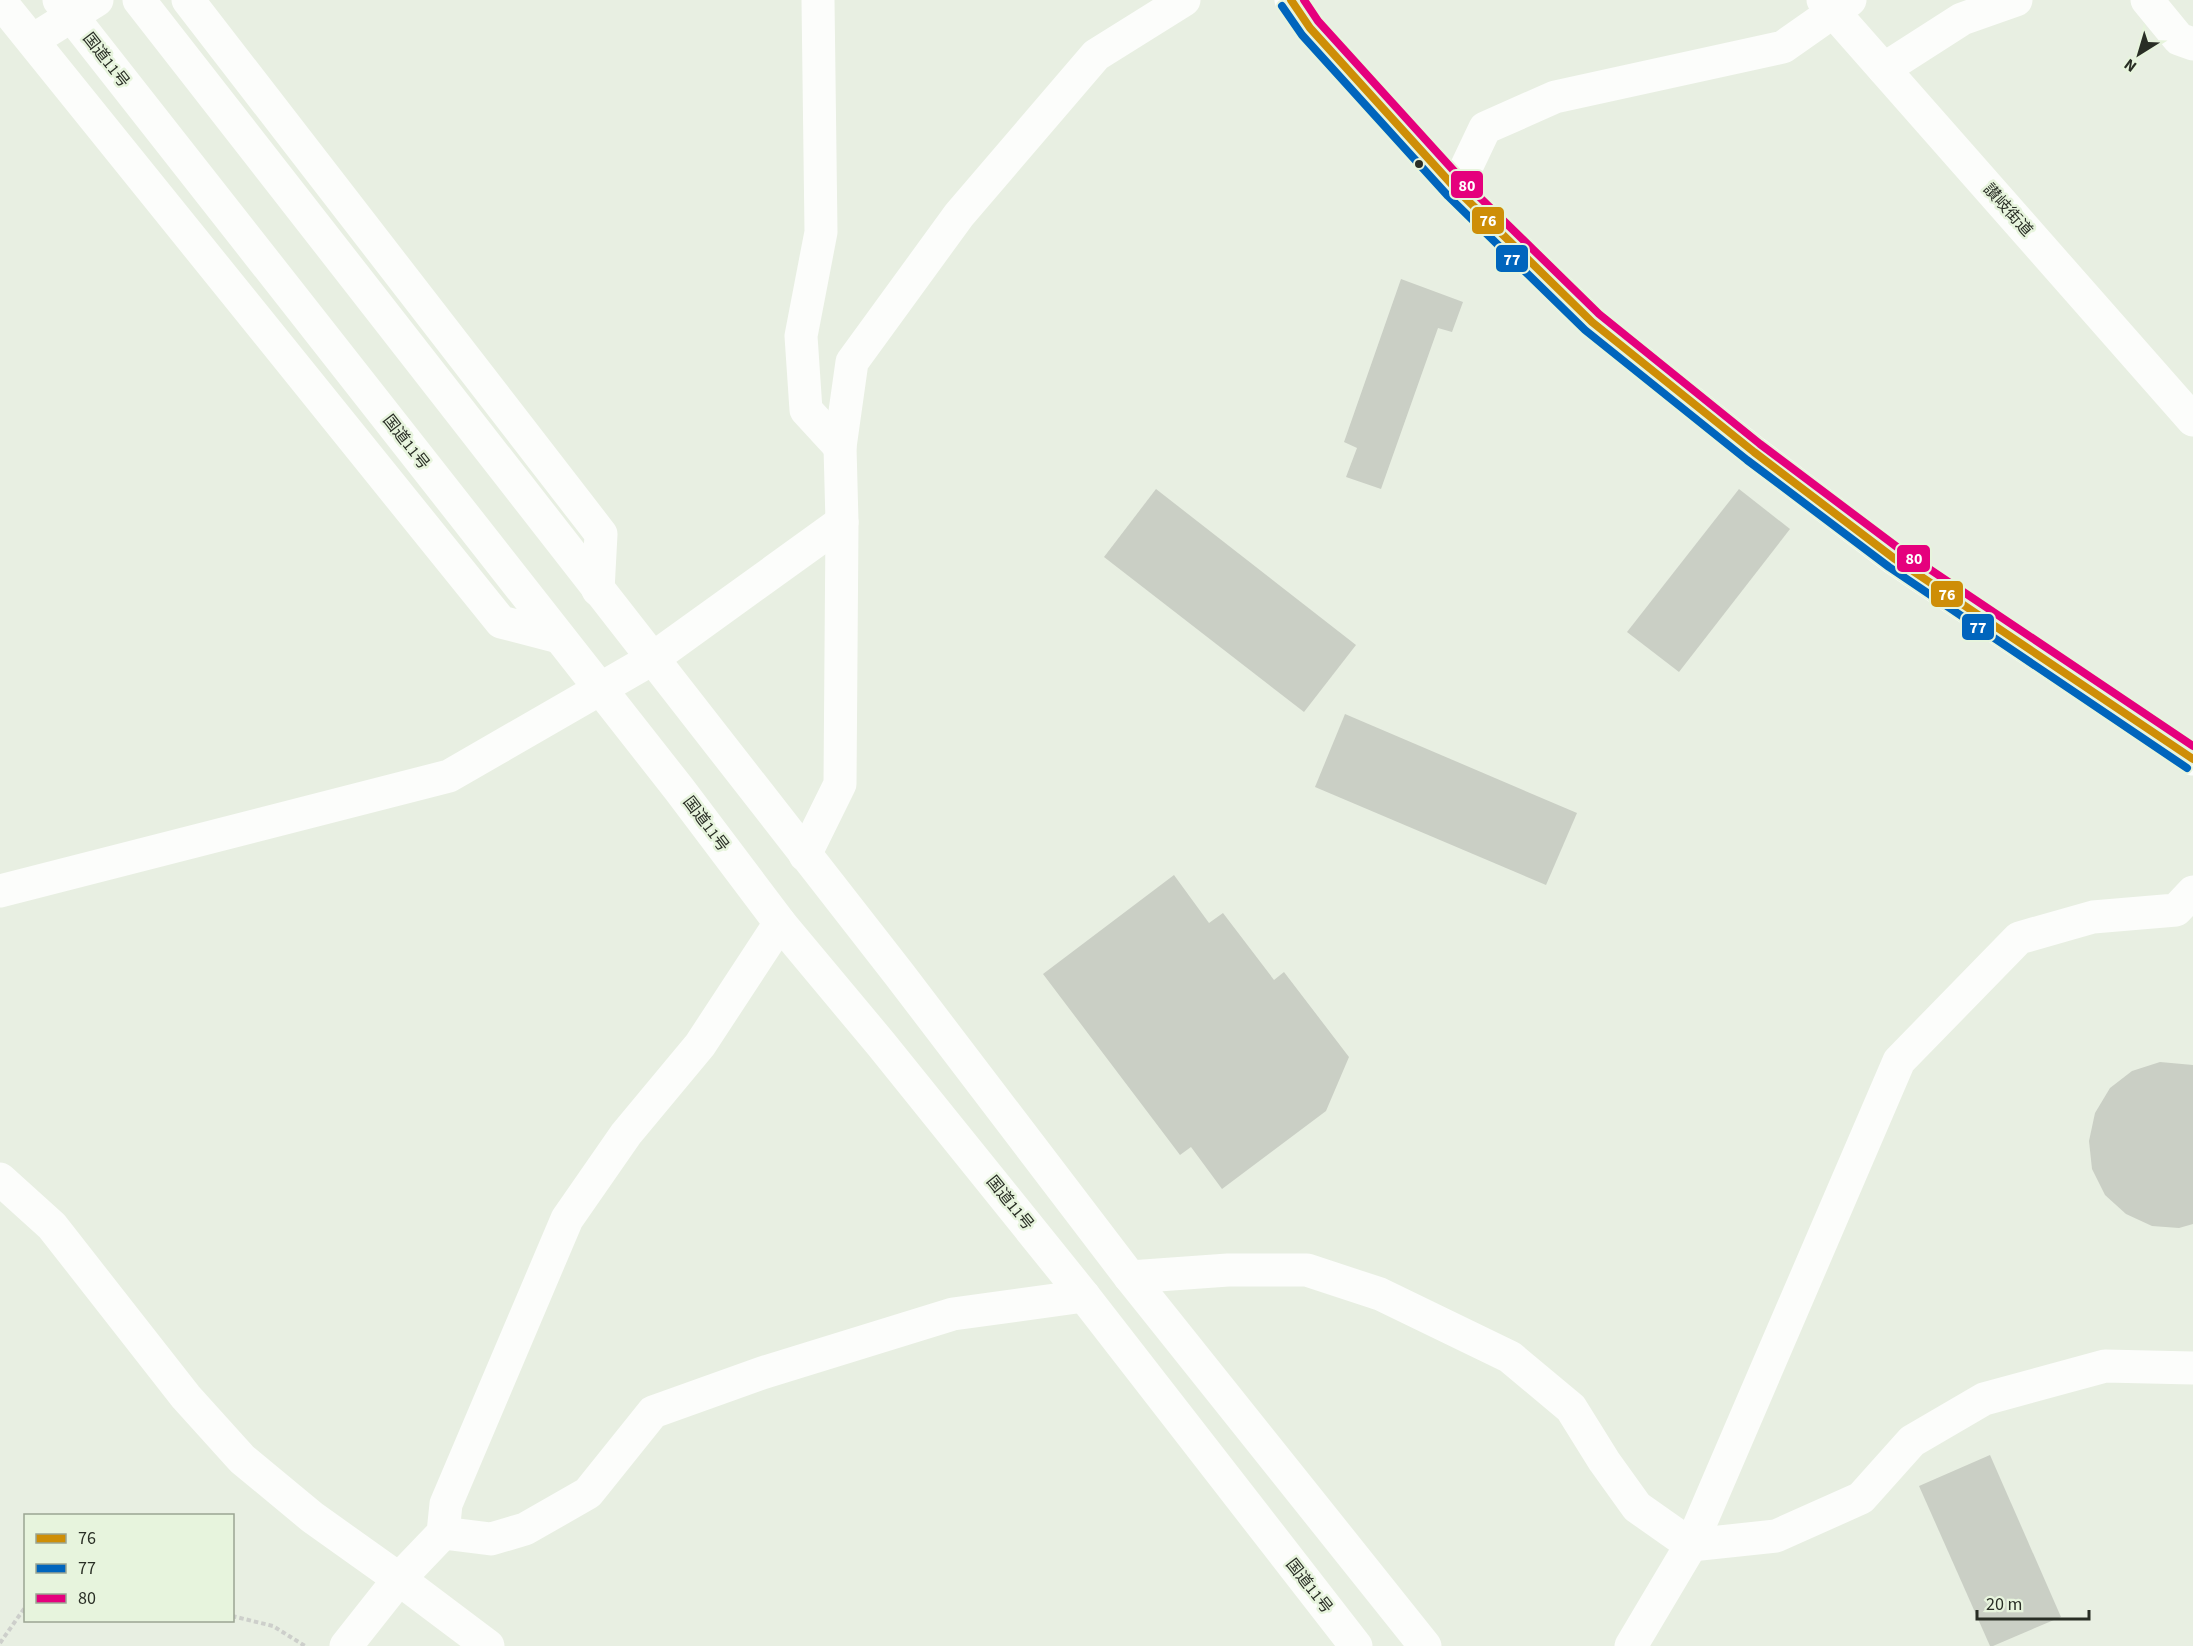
<svg xmlns="http://www.w3.org/2000/svg" width="2193" height="1646" viewBox="0 0 2193 1646" font-family="'Source Sans 3','Noto Sans JP',sans-serif">
<rect width="100%" height="100%" fill="#e8efe2"/>
<g fill="#cacfc5">
<polygon points="1401,279 1463,302 1452,332 1438,328 1381,489 1346,477 1357,448 1344,442"/>
<polygon points="1156,489 1356,645 1304,712 1104,557"/>
<polygon points="1739,489 1790,529 1679,672 1627,632"/>
<polygon points="1345,714 1577,813 1546,885 1315,787"/>
<polygon points="1174,875 1209,923 1223,913 1274,980 1284,972 1349,1057 1326,1111 1222,1189 1191,1147 1180,1155 1043,974"/>
<polygon points="2160,1062 2193,1065 2193,1224 2179,1228 2152,1226 2126,1214 2105,1195 2092,1169 2089,1141 2095,1113 2110,1088 2132,1071"/>
<polygon points="1990,1455 2061,1617 1993,1646 1990,1646 1919,1486"/>
</g>
<g fill="none" stroke-linecap="round" stroke-linejoin="round">
<g stroke="#cdcfcb" stroke-width="4" stroke-dasharray="4.5 3" stroke-linecap="butt">
<polyline points="232,1616 273,1626 305,1646"/>
<polyline points="0,1643 26,1606"/>
</g>
<g stroke="#fcfdfb" stroke-width="33">
<polyline points="188,0 601,534 598,590"/>
<polyline points="818,0 821,232 801,336 806,410 840,447"/>
<polyline points="1823,0 2193,420"/>
<polyline points="2147,0 2179,39 2193,44"/>
<polyline points="0,1 501,622 559,637"/>
<polyline points="33,40 97,0"/>
<polyline points="1884,69 1962,19 2016,0"/>
<polyline points="1456,189 1485,128 1555,97 1783,47 1850,0"/>
<polyline points="805,855 840,784 842,522 840,447 852,362 959,215 1096,55 1184,0"/>
<polyline points="0,891 449,776 652,659 842,522"/>
<polyline points="0,1179 52,1226 186,1397 242,1459 312,1517 399,1579 488,1646"/>
<polyline points="1130,1277 1228,1270 1307,1270 1380,1294 1510,1357 1571,1408 1604,1461 1637,1507 1691,1545 1776,1536 1861,1498 1912,1441 1984,1399 2105,1366 2193,1368"/>
<polyline points="443,1533 491,1539 525,1529 588,1493 653,1412 762,1373 953,1314 1084,1296"/>
<polyline points="346,1646 399,1579 443,1533 446,1504 567,1219 626,1134 700,1045 780,923"/>
<polyline points="1631,1646 1691,1545 1899,1061 2019,938 2093,917 2176,910 2193,892"/>
</g>
<polyline stroke="#fcfdfb" stroke-width="33" points="1291,0 1310,28 1456,189 1592,322 1754,452 1895,559 2193,759"/>
<g stroke="#fcfdfb" stroke-width="33">
<polyline points="59,0 679,789 780,923 881,1044 1084,1296 1356,1646"/>
<polyline points="139,0 899,974 1130,1277 1425,1646"/>
</g>
<defs>
<polyline id="bus-1" points="1291,0 1310,28 1456,189 1592,322 1754,452 1895,559 2193,759"/>
<polyline id="bus-2" points="1282,6 1302,35 1448,196 1585,330 1747,460 1889,567 2187,768"/>
<polyline id="bus-3" points="1304,0 1318,21 1464,182 1599,314 1760,444 1901,550 2193,746"/>
</defs>
<use href="#bus-1" stroke="#e7f4dd" stroke-width="12"/>
<use href="#bus-2" stroke="#e7f4dd" stroke-width="12"/>
<use href="#bus-3" stroke="#e7f4dd" stroke-width="12"/>
<use href="#bus-1" stroke="#ce8e07" stroke-width="8"/>
<use href="#bus-2" stroke="#0065bd" stroke-width="8"/>
<use href="#bus-3" stroke="#e5007d" stroke-width="8"/>
</g>
<circle fill="#292e25" stroke="#e7f4dd" stroke-width="2" cx="1419" cy="164" r="5"/>
<g text-anchor="middle" dominant-baseline="central" stroke-width="5" stroke-linejoin="round" paint-order="stroke">
<g font-size="16" fill="#292e25" stroke="#e7f4dd">
<text transform="translate(106 60) rotate(52)">国道11号</text>
<text transform="translate(2008 210) rotate(48)">讃岐街道</text>
<text transform="translate(406 442) rotate(52)">国道11号</text>
<text transform="translate(706 824) rotate(53)">国道11号</text>
<text transform="translate(1010 1203) rotate(51)">国道11号</text>
<text transform="translate(1309 1586) rotate(52)">国道11号</text>
</g>
</g>
<g stroke="#e7f4dd" stroke-width="2">
<rect x="1450" y="170" width="34" height="29" rx="6" fill="#e5007d"/>
<rect x="1471" y="206" width="34" height="29" rx="6" fill="#ce8e07"/>
<rect x="1495" y="244" width="34" height="29" rx="6" fill="#0065bd"/>
<rect x="1896" y="544" width="35" height="29" rx="6" fill="#e5007d"/>
<rect x="1930" y="580" width="34" height="28" rx="6" fill="#ce8e07"/>
<rect x="1961" y="613" width="34" height="28" rx="6" fill="#0065bd"/>
</g>
<g font-size="16" text-anchor="middle" font-weight="bold" fill="#fff">
<text x="1467" y="191">80</text>
<text x="1488" y="226">76</text>
<text x="1512" y="265">77</text>
<text x="1914" y="564">80</text>
<text x="1947" y="600">76</text>
<text x="1978" y="633">77</text>
</g>
<rect x="24" y="1514" width="210" height="108" fill="#e7f4dd" stroke="#9ba593" stroke-width="1.5"/>
<rect x="36" y="1534" width="30" height="9" fill="#ce8e07" stroke="#9ba593" stroke-width="1.5"/>
<text x="78" y="1544" font-size="18" fill="#292e25">76</text>
<rect x="36" y="1564" width="30" height="9" fill="#0065bd" stroke="#9ba593" stroke-width="1.5"/>
<text x="78" y="1574" font-size="18" fill="#292e25">77</text>
<rect x="36" y="1594" width="30" height="9" fill="#e5007d" stroke="#9ba593" stroke-width="1.5"/>
<text x="78" y="1604" font-size="18" fill="#292e25">80</text>
<g transform="translate(2139 54) rotate(217)" stroke="#e7f4dd" stroke-width="4.5" paint-order="stroke">
<path d="M0-4.5L10 22L0 15L-10 22Z" fill="#292e25"/>
<text y="-9" font-size="16" font-weight="bold" text-anchor="middle" fill="#292e25">N</text>
</g>
<path d="M1977 1610v9h112v-9" fill="none" stroke="#292e25" stroke-width="3"/>
<text x="1986" y="1610" font-size="18" fill="#292e25" stroke="#e7f4dd" stroke-width="4.5" paint-order="stroke">20 m</text>
</svg>
